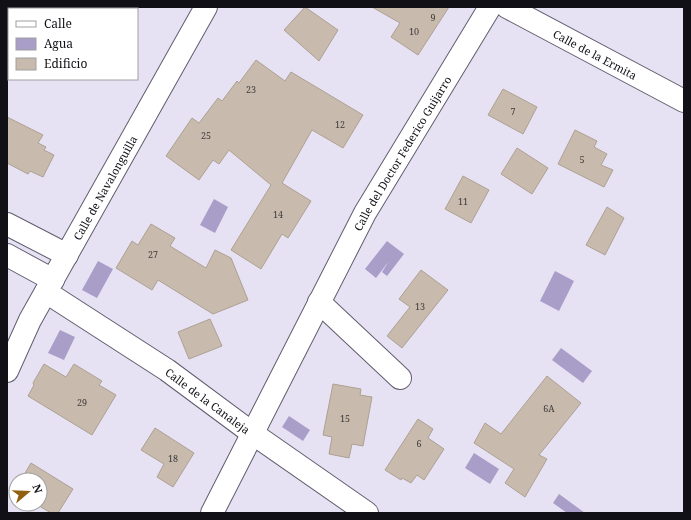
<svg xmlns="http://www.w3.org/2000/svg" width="691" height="520" viewBox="0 0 691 520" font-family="'Noto Serif',serif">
<rect width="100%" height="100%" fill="#e6e2f4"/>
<g fill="#a89ec8">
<polygon points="214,199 228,207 215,233 200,225"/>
<polygon points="387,241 404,254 387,276 382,272 389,261 376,278 365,269"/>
<polygon points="98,261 113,269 97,298 82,290"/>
<polygon points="555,271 574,281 559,311 540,301"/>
<polygon points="60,330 75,337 64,360 48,353"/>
<polygon points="561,348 592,371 583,383 552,360"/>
<polygon points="289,416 310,430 303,441 282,427"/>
<polygon points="474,453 499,469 490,484 465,468"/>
<polygon points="559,494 585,513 567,513 553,503"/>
</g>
<g fill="#c8bbad" stroke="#ada193">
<polygon points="305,7 338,30 319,61 284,30"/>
<polygon points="372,7 449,7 418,55 391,37 400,23"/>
<polygon points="256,60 285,81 291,72 363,115 343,148 312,130 282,183 311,201 288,238 282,234 261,269 231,250 271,185 229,150 219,164 213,160 199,180 166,156 192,118 199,123 218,98 222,101 237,81 239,83"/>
<polygon points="503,89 537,107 523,134 488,115"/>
<polygon points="7,117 43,135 38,143 46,147 44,150 54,155 43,177 30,171 28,174 7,163"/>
<polygon points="575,130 597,141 594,147 607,154 601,165 613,170 604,187 558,164"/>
<polygon points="517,148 548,168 532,194 501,174"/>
<polygon points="463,176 489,190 471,223 445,209"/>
<polygon points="607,207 624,218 605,255 586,245"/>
<polygon points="151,224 175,238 170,246 206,268 215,250 231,258 248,300 213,314 158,280 152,290 116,268 132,241 138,245"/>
<polygon points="421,270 448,290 402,348 387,336 410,307 399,299"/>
<polygon points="210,319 222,346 189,359 178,332"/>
<polygon points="44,364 66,377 74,364 102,381 99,385 116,395 92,435 28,396 34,385 33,383"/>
<polygon points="547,376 581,403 539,455 547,459 525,497 505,483 514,469 474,443 485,423 501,434"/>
<polygon points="333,384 361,389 360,395 372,397 363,446 352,444 349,458 329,454 332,437 323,435"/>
<polygon points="418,419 433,429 428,438 444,449 424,480 417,475 411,483 402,478 401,480 385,470"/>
<polygon points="155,428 194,453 173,487 157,477 164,464 141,450"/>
<polygon points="31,463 73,489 58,513 51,513 36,504 40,504 40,480 21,480"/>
</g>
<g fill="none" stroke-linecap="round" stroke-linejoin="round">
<defs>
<g id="minor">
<path id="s1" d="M 507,7 L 684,101"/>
<polyline points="7,224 67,255"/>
<polyline points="7,255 53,280"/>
<path id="s2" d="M 46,292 L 167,370 L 252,433 L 367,513"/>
<polyline points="319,302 400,378"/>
<path id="s3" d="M 7,371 L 30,320 L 206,7"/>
<path id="s4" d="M 212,513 L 365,213 L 490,7"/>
</g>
</defs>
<use href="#minor" stroke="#615d6d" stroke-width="24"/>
<use href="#minor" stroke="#fff" stroke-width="22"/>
</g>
<g text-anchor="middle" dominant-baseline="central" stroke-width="3" stroke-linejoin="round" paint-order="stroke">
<g font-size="9" fill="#3f3b3c">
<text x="433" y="17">9</text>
<text x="414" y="31">10</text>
<text x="251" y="89">23</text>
<text x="513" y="111">7</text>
<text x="340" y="124">12</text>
<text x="206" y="135">25</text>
<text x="582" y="159">5</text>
<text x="463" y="201">11</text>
<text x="278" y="214">14</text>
<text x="153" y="254">27</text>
<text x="420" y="306">13</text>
<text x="82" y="402">29</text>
<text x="549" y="408">6A</text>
<text x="345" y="418">15</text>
<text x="419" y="443">6</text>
<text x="173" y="458">18</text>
</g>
<g font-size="11" fill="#111016" stroke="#fff">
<text stroke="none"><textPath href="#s1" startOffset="100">Calle de la Ermita</textPath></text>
<text stroke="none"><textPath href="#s4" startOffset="407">Calle del Doctor Federico Guijarro</textPath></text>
<text stroke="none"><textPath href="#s3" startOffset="208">Calle de Navalonguilla</textPath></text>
<text stroke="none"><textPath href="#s2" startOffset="195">Calle de la Canaleja</textPath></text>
</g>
</g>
<rect width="691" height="520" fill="none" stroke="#111016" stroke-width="16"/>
<rect x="8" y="8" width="130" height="72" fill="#ffffff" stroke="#a09fa2"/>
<rect x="16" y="21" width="20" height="6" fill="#ffffff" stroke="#a09fa2"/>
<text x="44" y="28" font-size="12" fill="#111016">Calle</text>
<rect x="16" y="38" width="20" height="12" fill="#a89ec8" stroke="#a09fa2"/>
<text x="44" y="48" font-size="12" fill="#111016">Agua</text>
<rect x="16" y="58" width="20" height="12" fill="#c8bbad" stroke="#a09fa2"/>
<text x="44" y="68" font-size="12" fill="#111016">Edificio</text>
<g transform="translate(28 492) rotate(71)"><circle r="19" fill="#ffffff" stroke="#a09fa2"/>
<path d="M0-3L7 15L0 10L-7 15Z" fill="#926011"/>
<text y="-6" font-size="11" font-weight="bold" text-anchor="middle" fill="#111016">N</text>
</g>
</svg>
